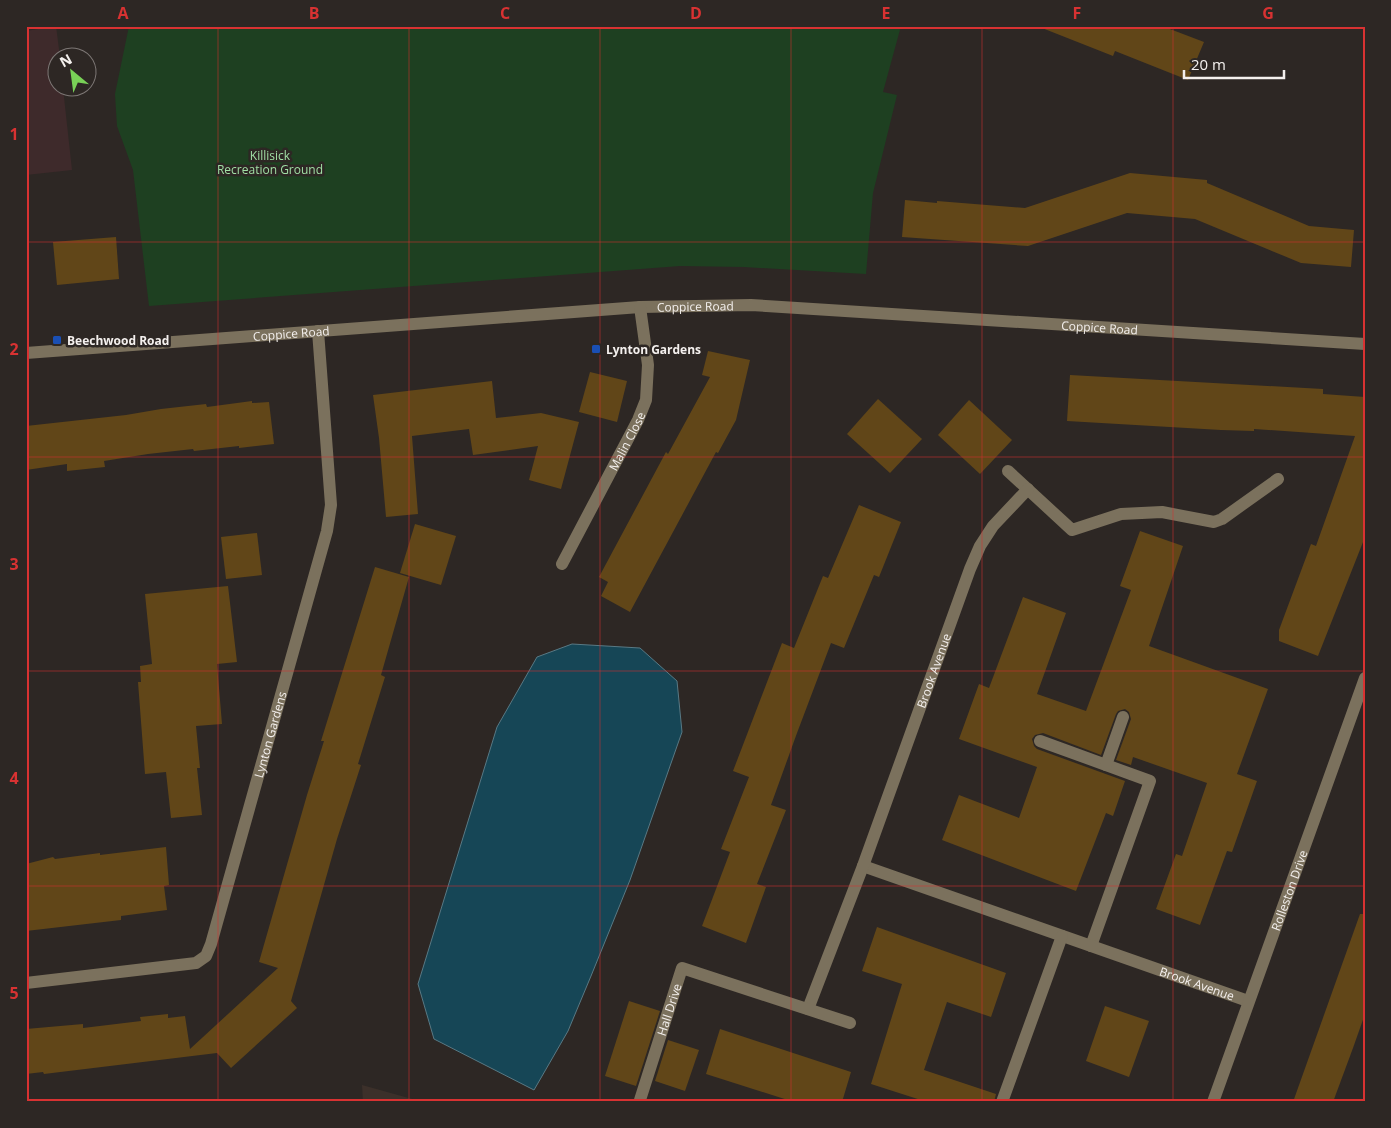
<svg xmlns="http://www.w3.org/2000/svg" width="1391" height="1128" viewBox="0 0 1391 1128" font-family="'Open Sans',sans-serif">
<rect width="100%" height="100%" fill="#2d2724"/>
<polygon fill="#3e2a2b" points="56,26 60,57 58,58 58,88 63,88 72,170 26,175 26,31"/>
<polygon fill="#3c302a" points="362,1085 423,1102 363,1102"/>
<polygon fill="#1e4021" points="129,26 901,26 883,92 897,95 873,193 866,274 744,267 680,266 149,306 133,170 117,126 115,94"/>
<polygon fill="#164656" stroke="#597984" points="572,644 640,648 677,681 682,732 630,880 591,976 568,1031 534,1090 434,1039 418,984 497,727 537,657"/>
<g fill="#614618">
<polygon points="1042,26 1162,26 1204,42 1188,80 1115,51 1113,56 1042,28"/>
<polygon points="1130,173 1207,180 1207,183 1309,226 1354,230 1351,267 1301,263 1195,219 1127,213 1028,246 902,237 905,200 937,203 937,201 1025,208"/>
<polygon points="116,237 119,279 57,285 53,242"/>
<polygon points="708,351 750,360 736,420 718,453 716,452 630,612 601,596 608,582 599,577 666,452 668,454 710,377 702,375"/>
<polygon points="590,372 627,381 617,422 579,412"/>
<polygon points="1070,375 1323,389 1323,394 1365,397 1365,537 1318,656 1279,641 1279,630 1311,544 1316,546 1355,436 1254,429 1254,431 1221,430 1067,421"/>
<polygon points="492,381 496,418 541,413 579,422 561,489 529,480 538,446 473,455 469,429 412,436 418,514 386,517 379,438 373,395"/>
<polygon points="878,399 922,439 890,473 847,434"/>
<polygon points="969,400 1012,440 980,474 938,435"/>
<polygon points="252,401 252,403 269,402 274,444 239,448 239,446 194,451 193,449 148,454 104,461 105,467 67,471 67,464 26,470 26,426 126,415 161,409 206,404 207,407"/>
<polygon points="859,505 901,522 879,577 874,575 844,648 831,643 797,733 771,805 786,810 757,884 766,887 746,943 702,926 730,852 721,849 749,777 733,771 782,643 794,648 823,576 828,578"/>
<polygon points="415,524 456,536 441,585 400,573"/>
<polygon points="1140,531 1183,546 1149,646 1268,689 1237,774 1257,781 1232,852 1227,851 1200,925 1156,909 1176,854 1182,856 1207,783 1133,757 1131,765 1116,760 1131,719 1129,712 1125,709 1118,711 1116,714 1101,755 1043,733 1035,735 1032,739 1034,746 1037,749 1125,781 1113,816 1106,813 1076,891 942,840 959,795 1019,818 1037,767 959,739 979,684 989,688 1023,597 1066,613 1037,694 1086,711 1131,590 1120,586"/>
<polygon points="257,533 262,575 226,579 221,537"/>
<polygon points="375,567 409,577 381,675 385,677 358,764 361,765 337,839 291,1001 297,1008 231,1068 217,1053 44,1074 43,1072 26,1074 26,1029 83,1024 83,1028 141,1021 140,1017 168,1014 168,1018 185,1016 190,1049 278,968 259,962 307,795 324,741 321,741"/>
<polygon points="228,586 237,662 217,664 222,724 196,726 200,768 197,768 202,815 171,818 166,772 145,774 138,682 141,682 140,666 152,664 145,594"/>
<polygon points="166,847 169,885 164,886 167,910 121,916 121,920 26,931 26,864 53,857 55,859 100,853 100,855"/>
<polygon points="1360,914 1365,914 1365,1014 1353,1048 1333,1102 1293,1102"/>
<polygon points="877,927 1006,973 991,1017 947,1002 924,1070 996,1094 994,1102 927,1102 871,1084 902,984 862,971"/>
<polygon points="629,1001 660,1011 636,1086 605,1076"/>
<polygon points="1105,1006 1149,1021 1129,1077 1086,1061"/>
<polygon points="720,1029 851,1072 842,1102 794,1102 706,1074"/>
<polygon points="668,1040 699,1050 685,1091 655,1081"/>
</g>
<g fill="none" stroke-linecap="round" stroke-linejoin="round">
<g stroke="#7b715d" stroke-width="12">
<path id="s1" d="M 26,353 L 640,307 L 751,305 L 1365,344"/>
<polyline points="1008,471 1072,530 1121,514 1162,512 1214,522 1222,519 1278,479"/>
<path id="s2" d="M 562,564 L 638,420 L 646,400 L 648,365 L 640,307"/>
<polyline points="1040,741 1150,781 1091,946"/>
<polyline points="1106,765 1123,717"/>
<path id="s3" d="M 863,866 L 1248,1001"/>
<path id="s4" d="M 26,983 L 196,963 L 206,956 L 211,944 L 327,531 L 331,505 L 318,331"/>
<path id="s5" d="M 808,1009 L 863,866 L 970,569 L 980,546 L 993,526 L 1028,489"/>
<path id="s6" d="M 640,1100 L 682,968 L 850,1023"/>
<polyline points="1002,1102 1062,936"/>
<path id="s7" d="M 1213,1102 L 1365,678"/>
</g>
</g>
<path fill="none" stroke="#d83232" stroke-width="1" stroke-opacity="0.55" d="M 218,26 L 218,1102M 409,26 L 409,1102M 600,26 L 600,1102M 791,26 L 791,1102M 982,26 L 982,1102M 1173,26 L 1173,1102M 26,242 L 1365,242M 26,457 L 1365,457M 26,671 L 1365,671M 26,886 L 1365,886"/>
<g fill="#1a4fb4" stroke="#2d2724" stroke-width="2">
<rect x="52" y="335" width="10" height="10" rx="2.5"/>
<rect x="591" y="344" width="10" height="10" rx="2.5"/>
</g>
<g text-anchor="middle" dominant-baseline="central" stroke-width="5" stroke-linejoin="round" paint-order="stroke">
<g font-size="12" fill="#a1dfa5" stroke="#2d2724">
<text x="270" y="155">Killisick<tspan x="270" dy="14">Recreation Ground</tspan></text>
</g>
<g font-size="12" fill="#f4f0ee" stroke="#2d2724">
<text stroke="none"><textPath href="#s1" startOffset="671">Coppice Road</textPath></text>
<text stroke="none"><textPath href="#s1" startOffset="1076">Coppice Road</textPath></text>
<text stroke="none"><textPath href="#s1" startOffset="266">Coppice Road</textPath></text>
<text stroke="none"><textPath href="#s2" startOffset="139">Malin Close</textPath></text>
<text stroke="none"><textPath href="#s5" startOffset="361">Brook Avenue</textPath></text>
<text stroke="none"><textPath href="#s4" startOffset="414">Lynton Gardens</textPath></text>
<text stroke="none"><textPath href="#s7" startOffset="225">Rolleston Drive</textPath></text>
<text stroke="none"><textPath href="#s3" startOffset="354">Brook Avenue</textPath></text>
<text stroke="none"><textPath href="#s6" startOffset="95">Hall Drive</textPath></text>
</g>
<g font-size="12" font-weight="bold" fill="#f4f0ee" stroke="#2d2724" text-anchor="start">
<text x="67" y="340">Beechwood Road</text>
<text x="606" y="349">Lynton Gardens</text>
</g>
</g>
<rect width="1391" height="1128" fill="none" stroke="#2d2724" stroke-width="55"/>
<g transform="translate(72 72) rotate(331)"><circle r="24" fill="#2d2724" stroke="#7d7775"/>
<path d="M0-4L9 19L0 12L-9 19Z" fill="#79d157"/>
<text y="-8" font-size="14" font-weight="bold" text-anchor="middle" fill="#f4f0ee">N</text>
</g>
<path d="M1184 70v8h100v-8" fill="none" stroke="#f4f0ee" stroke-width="2.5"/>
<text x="1191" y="70" font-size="15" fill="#f4f0ee" stroke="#2d2724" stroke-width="4" paint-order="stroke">20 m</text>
<rect x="28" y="28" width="1336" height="1072" fill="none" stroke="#d83232" stroke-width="2"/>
<g font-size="16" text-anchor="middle" font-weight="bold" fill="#d83232">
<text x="123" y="19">A</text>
<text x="314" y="19">B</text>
<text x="505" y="19">C</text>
<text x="696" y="19">D</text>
<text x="886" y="19">E</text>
<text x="1077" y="19">F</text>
<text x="1268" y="19">G</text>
<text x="14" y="140">1</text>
<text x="14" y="355">2</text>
<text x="14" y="570">3</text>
<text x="14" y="784">4</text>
<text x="14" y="999">5</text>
</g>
</svg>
